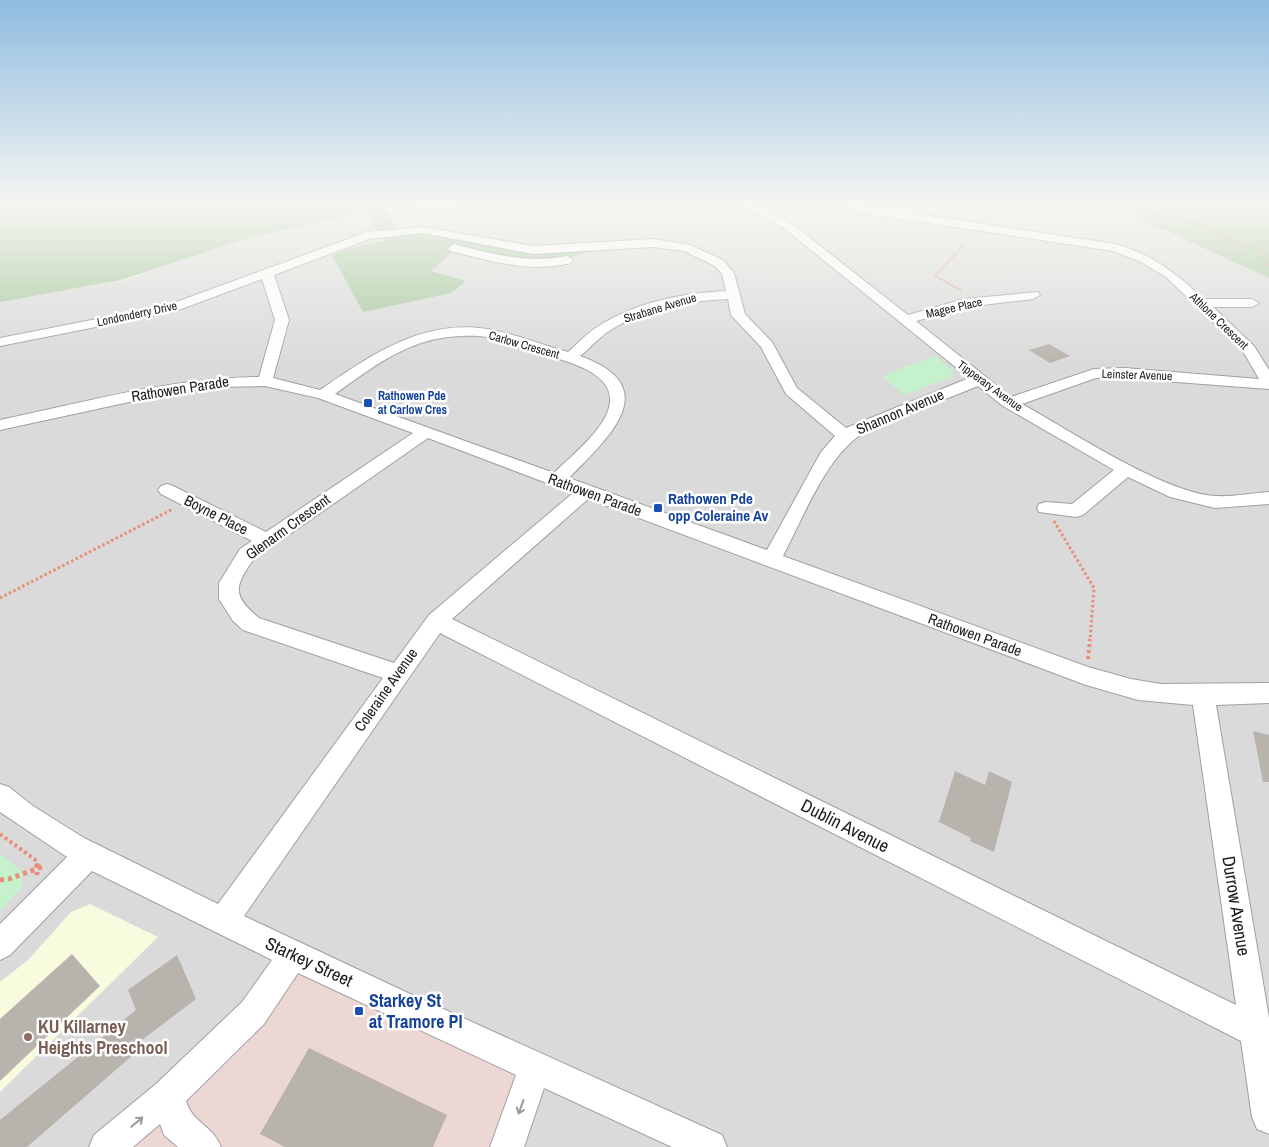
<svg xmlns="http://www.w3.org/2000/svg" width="1269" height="1147" font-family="'Archivo Narrow',sans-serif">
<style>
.residential{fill:#dadada}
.commercial{fill:#ecd7d4}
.education{fill:#f8fbde}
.forest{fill:#a6c79d}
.park{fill:#c5f2cd}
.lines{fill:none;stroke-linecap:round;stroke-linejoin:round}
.stream{stroke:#a9c7d5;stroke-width:3}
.building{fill:#b9b3ad}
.minor-casing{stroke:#a0a0a0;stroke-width:2}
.path-far3{stroke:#e88e79;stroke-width:2;stroke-dasharray:1 1;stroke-linecap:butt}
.path-far2{stroke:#e88e79;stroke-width:3;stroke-dasharray:2.5 2.5;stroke-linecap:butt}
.path-far1{stroke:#e88e79;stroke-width:4;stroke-dasharray:3 3;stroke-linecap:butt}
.path{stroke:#e88e79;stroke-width:5;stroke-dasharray:4 4;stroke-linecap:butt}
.minor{fill:#fff;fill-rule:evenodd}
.oneway{stroke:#999}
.transit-dot{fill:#1a4fb4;stroke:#fff;stroke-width:2}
.education-dot{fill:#8d6e63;stroke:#fff;stroke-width:2}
.labels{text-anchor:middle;stroke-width:5;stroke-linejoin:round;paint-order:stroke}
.far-street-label{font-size:12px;fill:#1c1c1c;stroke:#fff}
.far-transit-label{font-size:12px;font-weight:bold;fill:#164399;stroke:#fff;text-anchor:start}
.street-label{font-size:15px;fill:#1c1c1c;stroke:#fff}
.transit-label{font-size:15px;font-weight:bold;fill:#164399;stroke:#fff;text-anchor:start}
.near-street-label{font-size:18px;fill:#1c1c1c;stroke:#fff}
.near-transit-label{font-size:18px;font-weight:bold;fill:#164399;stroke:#fff;text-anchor:start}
.near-education-label{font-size:18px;font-weight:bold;fill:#785e54;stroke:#fff;text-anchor:start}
</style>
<rect width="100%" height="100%" fill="#eceae3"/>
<path class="residential" d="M656 204H982L1119 208 1269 276V1147H0V301L127 280 249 235 350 214 393 210 649 216Z"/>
<path class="commercial" d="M293 955 535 1067 507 1147H106Z"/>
<path class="education" d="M90 904 158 937 0 1092V982L29 959 71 912Z"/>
<g class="forest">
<path d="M0 204H413L386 208 396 233C443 231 487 248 533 253 557 255 580 250 603 248L556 261 537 264 458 247 431 271 466 281 451 293 363 312 332 255 362 245 384 241 365 212 251 237 121 280 0 302Z"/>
<path d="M456 204H658L653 212 480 214Z"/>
<path d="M973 204H1269V278L1114 207 1045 208Z"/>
</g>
<g class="park">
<path d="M935 356 953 371 952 377 904 395 882 376Z"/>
<path d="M0 854 23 872 21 888 0 911Z"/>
</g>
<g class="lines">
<path class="stream" d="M0 205 39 204"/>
</g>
<g class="building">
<path d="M1049 344 1070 356 1050 363 1029 350Z"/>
<path d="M1253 731 1269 735V782H1263Z"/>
<path d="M955 771 985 785 989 771 1012 782 994 852 970 841 971 838 939 822Z"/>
<path d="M72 954 100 986 0 1081V1019Z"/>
<path d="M177 955 196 999 138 1043 141 1048 27 1147H0V1120L136 1010 128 990Z"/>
<path d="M309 1048 447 1115 433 1147H285L260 1134Z"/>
</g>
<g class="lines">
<g class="minor-casing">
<g id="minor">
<path d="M737 204H751L792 224 908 315 964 299 1038 292 1040 295 1033 299 965 307 916 321 1011 397 1094 369 1124 368 1259 379 1243 351 1166 277 1141 262 1113 251 869 214 833 204H853L1115 244C1152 254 1177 274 1204 299H1252L1259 303 1252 307H1213L1254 346 1269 370V389L1124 378H1096L1022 404C1069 430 1164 493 1215 496 1233 497 1252 493 1269 492V504L1215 508 1170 497 1128 477 1083 515 1076 517 1039 512 1037 508 1039 504 1046 502 1072 504 1114 470 1003 406 978 386 866 431C827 454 804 516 783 556L1088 667 1131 679 1161 684 1269 683V703L1216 705 1269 1018V1134L1257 1129 1252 1117 1241 1041 440 633 244 916 408 993 722 1135 727 1147H672L544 1088 524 1147H490L516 1075 298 973 264 1024 186 1101C193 1124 212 1124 221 1147H178L164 1135 160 1124 133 1147H89L94 1135 156 1084 242 1002 272 960 92 871 10 955 0 960V924L67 857 0 812V784L9 787 33 806 84 838 218 904 383 678 243 630 233 621 219 599V583L240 549 252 541 161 494 158 490 161 486 167 484 173 486 266 532 413 433 318 398 265 386 214 387 180 391 0 430V420C86 402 170 378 259 377L275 320 262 279 176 311 0 346V338L168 305 367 232 423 227 533 246 654 239 690 245 723 260 734 273 745 314 772 342 797 388 846 428 969 378 784 228ZM423 233 533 254 654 247 684 251 715 266 722 274 726 291C682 293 634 303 597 327 586 334 577 344 568 352 541 345 514 333 487 329 422 319 371 355 320 390L273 378 289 320 274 275 369 239ZM728 299 731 315 761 347 786 394 835 436 821 452 767 550 569 478C607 439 667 387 580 356 589 349 597 340 606 333 641 309 687 301 728 299ZM448 337C461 336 474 335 486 337 500 339 513 346 526 350 550 357 614 368 610 402 608 427 571 456 554 473L335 394C370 369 404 342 448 337ZM428 438 573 493 429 615 394 663 259 618C232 596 234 586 254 559ZM588 499 1086 685 1138 700 1193 705 1236 1005 452 619Z"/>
<path d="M454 244C492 254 527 264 567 256L573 260 571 263C529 273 491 261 450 251L448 248Z"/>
</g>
</g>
<g class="path-far3">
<path d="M1143 204 1154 213 1170 219 1183 218 1207 228 1225 239 1262 250 1265 264 1269 265"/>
<path d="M962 243 961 248 935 276 962 291"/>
</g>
<g class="path-far2">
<path d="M1054 521 1094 588 1090 640"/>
<path d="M0 598 173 509"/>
</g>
<g class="path-far1">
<path d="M1088 659 1090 639"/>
<path d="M0 834 37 861V865"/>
</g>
<g class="path">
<path d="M37 864V875"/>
<path d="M0 880 9 879 44 866"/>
</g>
<use href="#minor" class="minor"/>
</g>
<defs><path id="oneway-shaft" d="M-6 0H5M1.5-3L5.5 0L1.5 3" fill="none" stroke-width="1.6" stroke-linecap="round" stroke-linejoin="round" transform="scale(1.25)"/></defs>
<g class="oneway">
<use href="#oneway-shaft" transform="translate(521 1107) rotate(110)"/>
<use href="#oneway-shaft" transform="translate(137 1122) rotate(-40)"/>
</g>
<linearGradient id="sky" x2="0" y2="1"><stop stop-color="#8fbce0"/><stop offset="0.56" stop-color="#f6f6f2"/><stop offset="1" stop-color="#f6f6f2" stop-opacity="0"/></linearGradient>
<rect width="1269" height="365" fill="url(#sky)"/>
<g class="transit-dot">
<rect x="363" y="398" width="10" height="10" rx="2.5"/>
<rect x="653" y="503" width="10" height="10" rx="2.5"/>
<rect x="354" y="1006" width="10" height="10" rx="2.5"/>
</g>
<circle class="education-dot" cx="28" cy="1037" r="5"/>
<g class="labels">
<g class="far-street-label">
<text transform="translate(660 308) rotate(-17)" y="4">Strabane Avenue</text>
<text transform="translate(954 308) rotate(-13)" y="4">Magee Place</text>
<text transform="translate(137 314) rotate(-12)" y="4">Londonderry Drive</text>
<text transform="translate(1219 321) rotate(44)" y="4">Athlone Crescent</text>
<text transform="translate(524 345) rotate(16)" y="4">Carlow Crescent</text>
<text transform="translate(1137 375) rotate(2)" y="4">Leinster Avenue</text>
<text transform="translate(990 386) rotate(36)" y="4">Tipperary Avenue</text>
</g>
<g class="far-transit-label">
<text x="378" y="400">Rathowen Pde<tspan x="378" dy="14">at Carlow Cres</tspan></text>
</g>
<g class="street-label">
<text transform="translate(180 389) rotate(-9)" y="5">Rathowen Parade</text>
<text transform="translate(900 412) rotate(-23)" y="5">Shannon Avenue</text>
<text transform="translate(595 495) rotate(20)" y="5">Rathowen Parade</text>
<text transform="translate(216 515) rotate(27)" y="5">Boyne Place</text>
<text transform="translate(288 527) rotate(-36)" y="5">Glenarm Crescent</text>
<text transform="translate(975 635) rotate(20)" y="5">Rathowen Parade</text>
<text transform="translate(386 690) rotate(-55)" y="5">Coleraine Avenue</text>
</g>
<g class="transit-label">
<text x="668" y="504">Rathowen Pde<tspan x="668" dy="17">opp Coleraine Av</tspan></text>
</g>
<g class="near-street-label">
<text transform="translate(845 826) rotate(27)" y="6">Dublin Avenue</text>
<text transform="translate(1236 906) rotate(81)" y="6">Durrow Avenue</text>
<text transform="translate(309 962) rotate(25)" y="6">Starkey Street</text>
</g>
<g class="near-transit-label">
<text x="369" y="1007">Starkey St<tspan x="369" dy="21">at Tramore Pl</tspan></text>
</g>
<g class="near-education-label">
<text x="38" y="1033">KU Killarney<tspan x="38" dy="21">Heights Preschool</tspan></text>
</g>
</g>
</svg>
